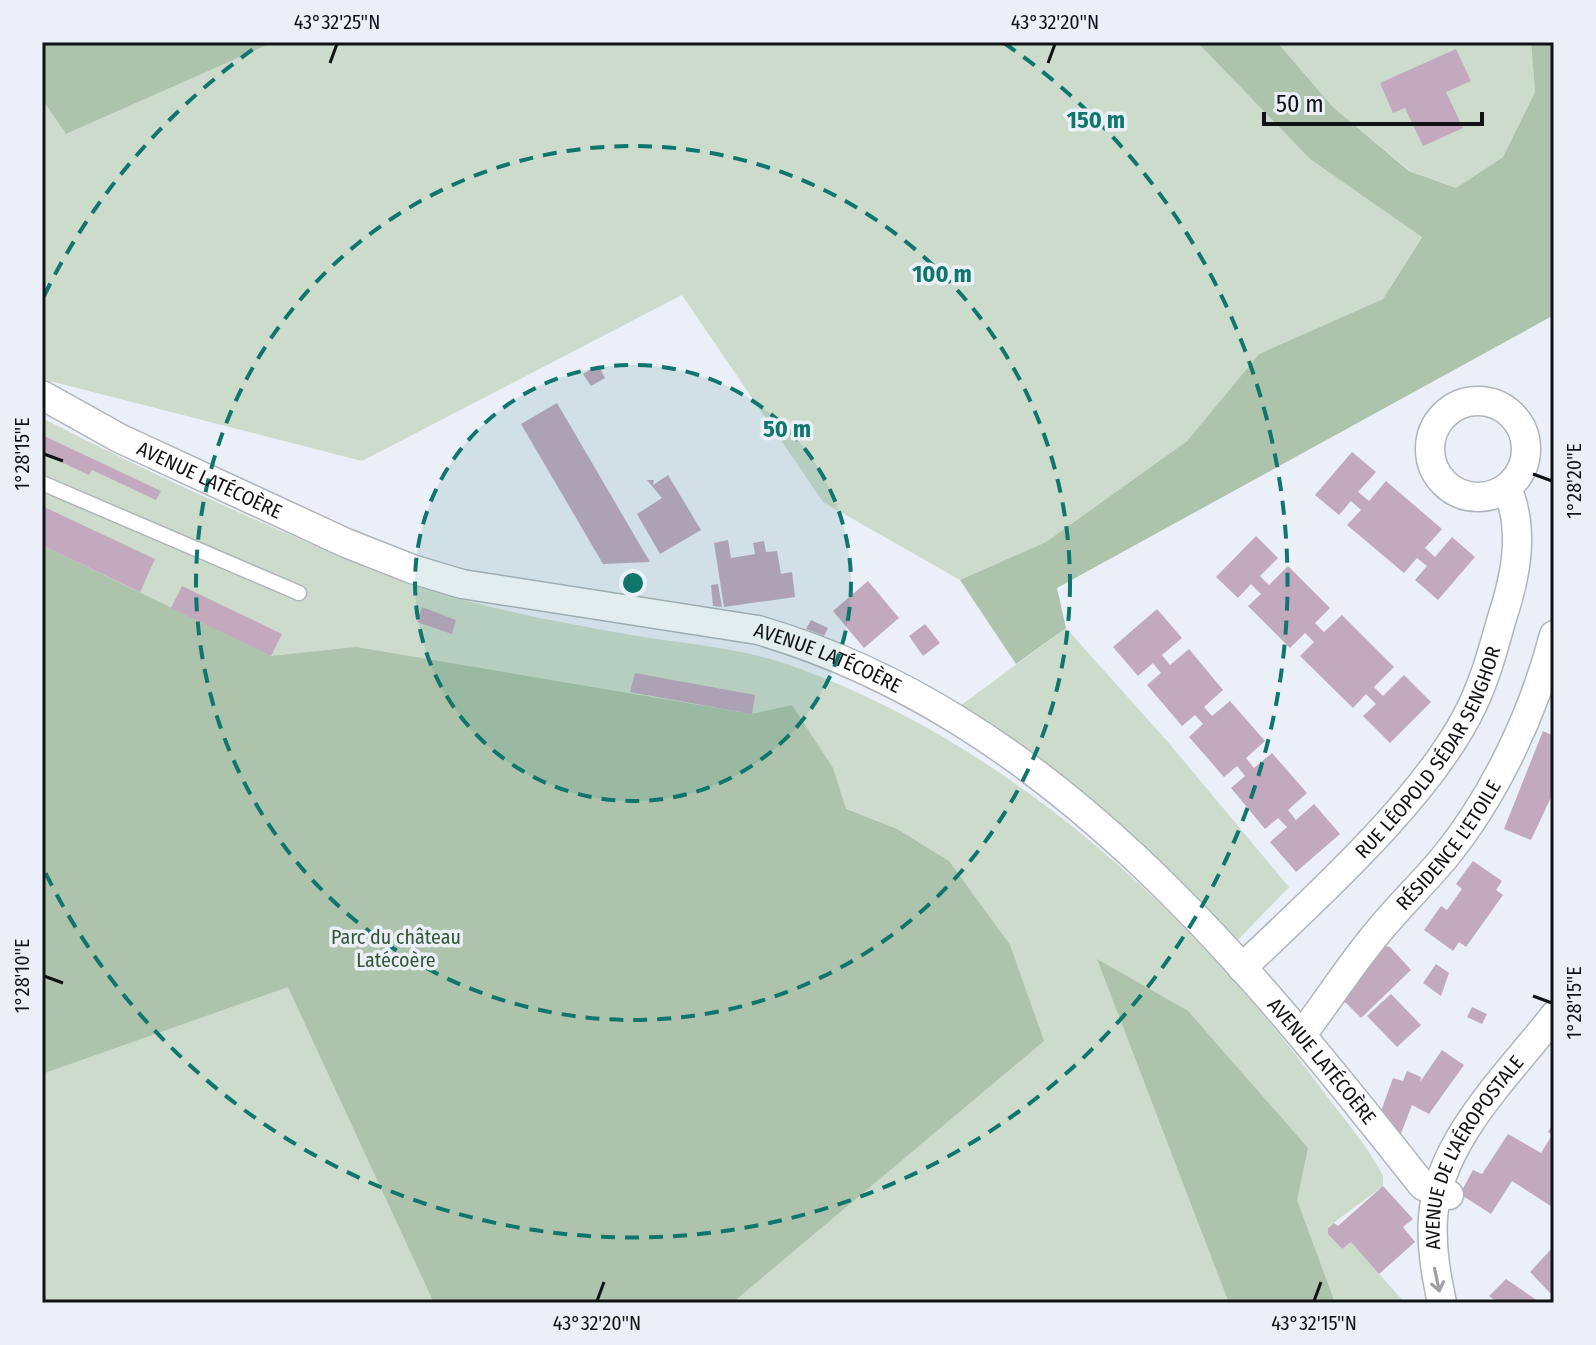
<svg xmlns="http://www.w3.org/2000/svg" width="1596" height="1345" font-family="'Fira Sans Condensed',sans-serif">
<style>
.green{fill:#cddbcc}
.forest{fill:#adc3ab}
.building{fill:#c3a9bd}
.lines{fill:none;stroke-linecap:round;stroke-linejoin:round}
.service-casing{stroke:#b0b5bc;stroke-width:17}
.minor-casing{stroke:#b0b5bc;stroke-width:31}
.service{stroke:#fff;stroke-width:14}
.minor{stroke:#fff;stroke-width:28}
.oneway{stroke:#a0a0a1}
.ticks{fill:none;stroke:#111215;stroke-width:3}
.ring{fill:none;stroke:#0f766e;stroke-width:4;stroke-dasharray:14 10}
.labels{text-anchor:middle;stroke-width:7;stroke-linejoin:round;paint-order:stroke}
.street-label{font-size:20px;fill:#111215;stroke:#ebf0f8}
.park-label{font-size:20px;fill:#345834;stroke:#ebf0f8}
.centre{fill:#0f766e;stroke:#ebf0f8;stroke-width:4}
.ring-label{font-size:24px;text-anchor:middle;font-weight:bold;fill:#0f766e;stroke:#ebf0f8;stroke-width:7;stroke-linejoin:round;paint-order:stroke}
.neatline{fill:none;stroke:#111215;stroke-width:3}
.ticks-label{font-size:20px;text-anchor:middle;fill:#111215}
</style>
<rect width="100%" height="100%" fill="#ebf0f8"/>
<g class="green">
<path d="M274 42H1197L1310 159 1422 236 1383 299 1259 354 1187 441 1046 542 960 580 823 502 682 295 362 461 42 379V99L66 134Z"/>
<path d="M1277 42H1531L1535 92 1503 157 1456 188 1410 171 1333 107Z"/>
<path d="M42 418C127 462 214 502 302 540 343 558 385 577 428 590 494 610 563 623 631 635 689 645 737 646 795 667 1008 744 1191 911 1323 1091 1343 1118 1368 1146 1383 1176V1186L1328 1227V1234L1342 1249 1351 1242 1405 1303H42Z"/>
<path d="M1066 628 1168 742 1289 887 1234 944 960 706Z"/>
</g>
<g class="forest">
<path d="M42 42H274L66 134 42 99Z"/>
<path d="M1197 42H1277L1333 107 1409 171 1456 188 1503 157 1535 92 1531 42H1554V315L1057 588 1066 628 1016 664 960 580 1046 542 1187 441 1259 354 1383 299 1422 237 1310 159Z"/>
<path d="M42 545 271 656 356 647 752 714 792 705 833 768 846 809 897 829 949 861 1010 945 1044 1041 732 1303H434L288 987 42 1074Z"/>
<path d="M1097 959 1188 1011 1308 1148 1297 1200 1335 1303H1229Z"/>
</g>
<g class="building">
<path d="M1456 49 1471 81 1446 92 1463 128 1423 146 1405 108 1393 113 1380 83Z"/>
<path d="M598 365 605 378 591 386 583 374Z"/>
<path d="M557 403 640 545 650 562 603 564 521 424Z"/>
<path d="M42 435 161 491 156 500 92 470 89 475 42 453Z"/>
<path d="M1352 452 1376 472 1358 492 1369 501 1386 481 1442 529 1425 548 1435 557 1452 537 1475 557 1438 600 1415 580 1427 566 1417 558 1404 573 1347 525 1361 510 1351 501 1339 515 1315 495Z"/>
<path d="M668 475 701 530 660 554 637 514 662 498 647 480H654L653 485Z"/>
<path d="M42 506 155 559 140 592 42 545Z"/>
<path d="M1256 536 1278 558 1260 576 1269 585 1288 566 1330 608 1315 623 1324 632 1342 615 1394 667 1374 687 1383 696 1404 675 1431 702 1390 743 1363 716 1376 704 1366 694 1353 708 1300 656 1314 642 1305 633 1290 648 1248 606 1261 594 1251 584 1238 598 1216 577Z"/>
<path d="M728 540 731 558 755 554 753 543 764 541 766 552 777 551 781 574 792 572 795 597 724 607 714 543Z"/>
<path d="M868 581 899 618 864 648 833 611Z"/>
<path d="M718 584 722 607 713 606 711 585Z"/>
<path d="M182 586 282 634 271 656 171 608Z"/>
<path d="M422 607 456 620 452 634 417 622Z"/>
<path d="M1157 609 1182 638 1162 655 1170 665 1189 649 1223 690 1204 707 1212 716 1230 701 1265 741 1246 758 1254 768 1272 753 1307 793 1288 810 1296 820 1314 804 1340 834 1296 872 1270 842 1287 827 1278 818 1265 829 1231 788 1245 776 1237 766 1224 777 1189 737 1203 724 1195 715 1182 726 1147 685 1161 673 1153 663 1138 676 1113 647Z"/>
<path d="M811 620 828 628 824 636 806 629Z"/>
<path d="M925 624 940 643 923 656 909 636Z"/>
<path d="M635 673 755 695 752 714 630 692Z"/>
<path d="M1543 731 1554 736V791L1531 840 1504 829Z"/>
<path d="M1473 861 1502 881 1496 890 1503 895 1466 947 1459 942 1453 951 1424 930 1441 906 1447 910 1462 889 1456 884Z"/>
<path d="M1380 945 1390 947 1411 970 1361 1018 1342 999 1358 984 1355 980Z"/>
<path d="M1436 964 1449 973 1441 996 1423 983Z"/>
<path d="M1391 994 1421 1025 1397 1047 1367 1016Z"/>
<path d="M1472 1007 1487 1014 1482 1024 1467 1017Z"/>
<path d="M1442 1050 1464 1065 1429 1114 1412 1105 1400 1136 1381 1111 1393 1078 1403 1081 1407 1071 1421 1077 1420 1082Z"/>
<path d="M1551 1127 1554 1129 1552 1207 1512 1181 1491 1214 1460 1194 1473 1170 1482 1174 1508 1134 1541 1153 1552 1135 1548 1132Z"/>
<path d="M1383 1186 1413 1219 1403 1227 1415 1242 1379 1274 1351 1242 1342 1249 1328 1234V1228L1334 1223 1338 1226Z"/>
<path d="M1554 1246V1289L1550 1293 1530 1272Z"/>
<path d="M1506 1279 1519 1288 1541 1303H1499L1489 1296Z"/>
</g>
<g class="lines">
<g class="service-casing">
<path id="service" d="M42 483 299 593"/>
</g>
<g class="minor-casing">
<g id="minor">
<path id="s1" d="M42 395 119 438 346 543 412 569 462 584 758 630C1048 715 1244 959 1423 1186L1449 1195"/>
<circle cx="1478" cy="449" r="48"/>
<path id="s2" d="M1242 968C1315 898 1431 795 1473 704 1486 677 1494 646 1502 618 1516 576 1525 530 1507 488"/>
<path id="s3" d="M1303 1033C1330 998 1354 959 1383 926 1403 902 1425 881 1444 858 1495 796 1534 712 1554 635"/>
<path id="s4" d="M1442 1303C1436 1274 1431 1247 1433 1218 1438 1141 1509 1074 1554 1016"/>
</g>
</g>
<use href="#service" class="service"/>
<use href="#minor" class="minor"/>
</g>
<defs><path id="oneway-shaft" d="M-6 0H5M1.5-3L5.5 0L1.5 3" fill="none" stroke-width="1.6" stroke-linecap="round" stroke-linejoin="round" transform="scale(2)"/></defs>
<use class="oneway" href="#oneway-shaft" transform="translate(1437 1280) rotate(78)"/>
<path class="ticks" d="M330 63 337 44M1048 63 1055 44M44 454 63 461M1533 474 1552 481M44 976 63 983M1533 996 1552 1003M597 1301 604 1282M1314 1301 1321 1282"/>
<circle cx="633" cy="583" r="218" fill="#0f766e" fill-opacity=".12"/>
<g class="ring">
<circle cx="633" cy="583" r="218"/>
<circle cx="633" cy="583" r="437"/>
<path d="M44 296A655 655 0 0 1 262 43M1004 43A655 655 0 1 1 44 870"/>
</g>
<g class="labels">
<g class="street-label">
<text dy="7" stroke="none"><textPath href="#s1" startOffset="188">AVENUE LATÉCOÈRE</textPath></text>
<text dy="7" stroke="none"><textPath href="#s1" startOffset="836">AVENUE LATÉCOÈRE</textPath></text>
<text dy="7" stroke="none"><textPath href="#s2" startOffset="288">RUE LÉOPOLD SÉDAR SENGHOR</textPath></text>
<text dy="7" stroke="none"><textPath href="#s3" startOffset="238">RÉSIDENCE L'ETOILE</textPath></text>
<text dy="7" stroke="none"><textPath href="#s1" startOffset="1482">AVENUE LATÉCOÈRE</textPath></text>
<text dy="7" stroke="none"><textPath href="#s4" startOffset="162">AVENUE DE L'AÉROPOSTALE</textPath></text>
</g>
<g class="park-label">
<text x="396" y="944">Parc du château<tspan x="396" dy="23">Latécoère</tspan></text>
</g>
</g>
<circle cx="633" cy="583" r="12" class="centre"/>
<g class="ring-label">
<text x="1096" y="128">150 m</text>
<text x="942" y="282">100 m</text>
<text x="787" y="437">50 m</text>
</g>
<rect width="1596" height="1345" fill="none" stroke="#ebf0f8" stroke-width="88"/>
<path d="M1264 112v12h218v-12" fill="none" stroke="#111215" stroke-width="4"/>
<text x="1276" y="112" font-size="24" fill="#111215" stroke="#ebf0f8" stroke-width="6" paint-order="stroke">50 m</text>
<rect x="44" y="44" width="1508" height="1257" class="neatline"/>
<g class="ticks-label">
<text x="337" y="29">43°32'25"N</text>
<text x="1055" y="29">43°32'20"N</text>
<text transform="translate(22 454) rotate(-90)" y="7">1°28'15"E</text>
<text transform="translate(1574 481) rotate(-90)" y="7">1°28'20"E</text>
<text transform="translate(22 976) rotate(-90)" y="7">1°28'10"E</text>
<text transform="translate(1574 1003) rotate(-90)" y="7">1°28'15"E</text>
<text x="597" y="1330">43°32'20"N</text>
<text x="1314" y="1330">43°32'15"N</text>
</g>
</svg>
